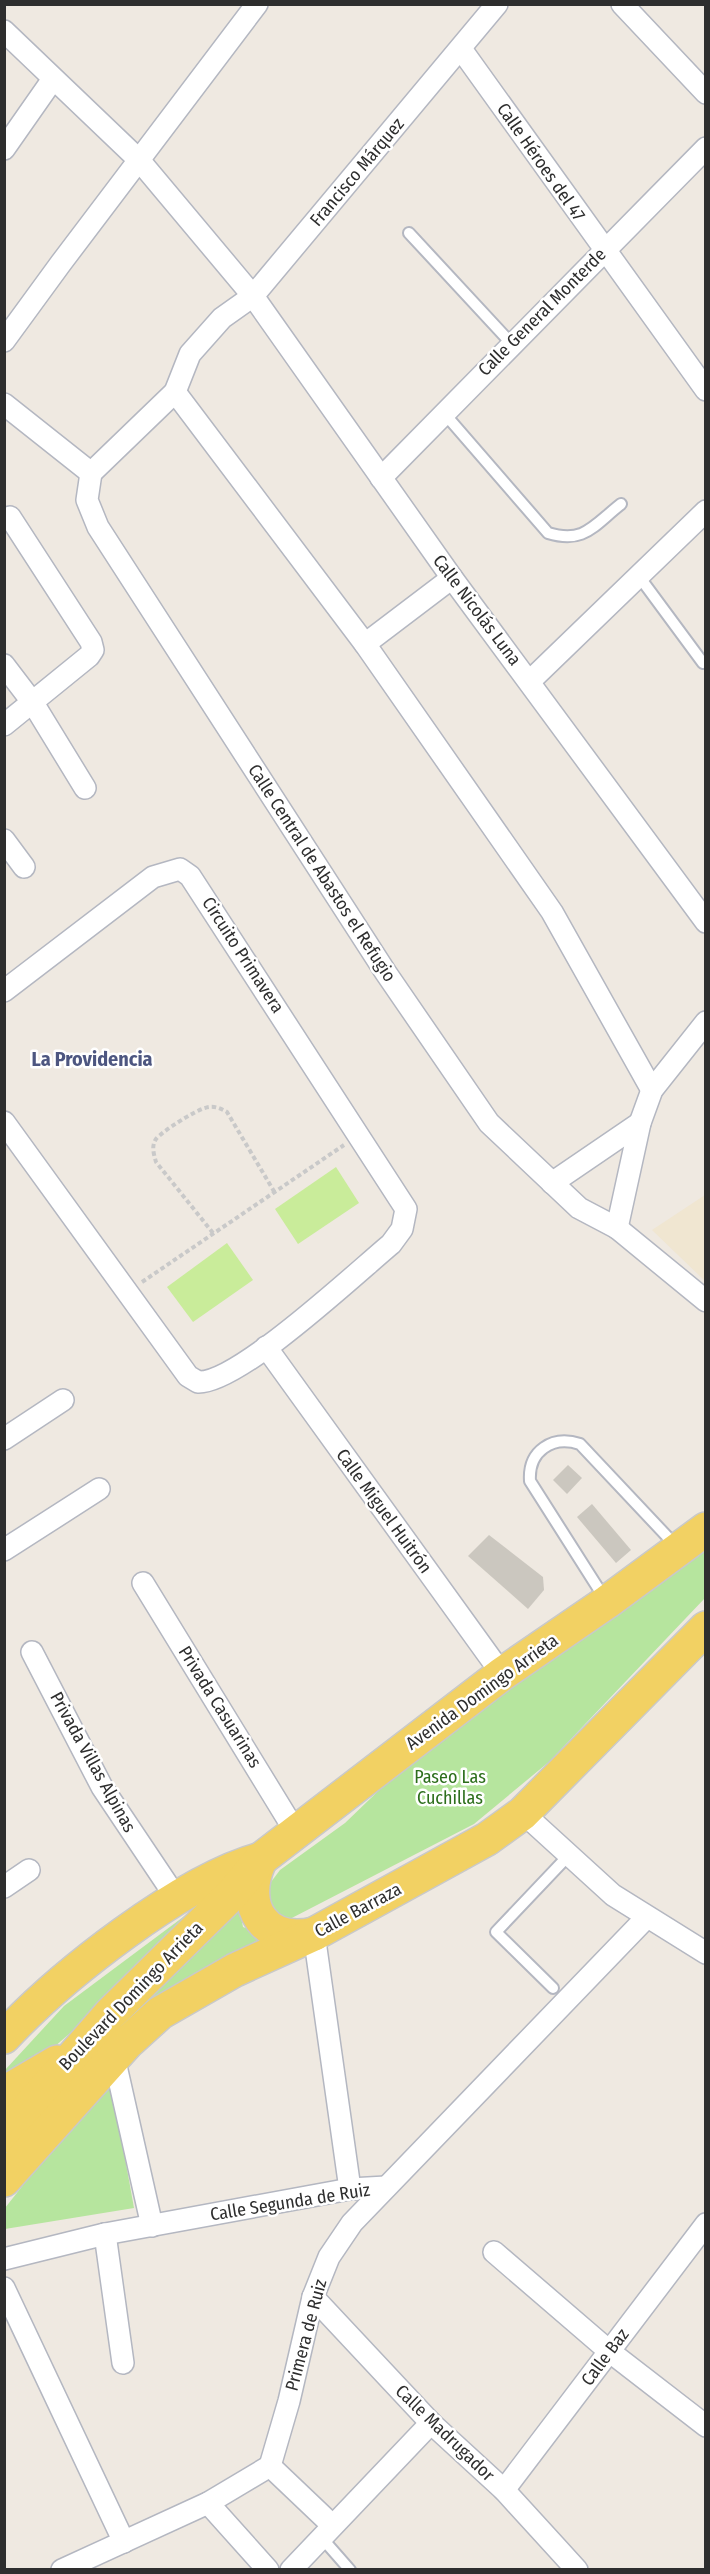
<svg xmlns="http://www.w3.org/2000/svg" width="710" height="2574" font-family="'Fira Sans Condensed',sans-serif">
<style>
.education{fill:#f0e6d1}
.green{fill:#b6e59e}
.pitch{fill:#c9ec9a}
.building{fill:#cbc7bf}
.lines{fill:none;stroke-linecap:round;stroke-linejoin:round}
.lane-casing{stroke:#b4b7c1;stroke-width:14}
.street-casing{stroke:#b4b7c1;stroke-width:24}
.primary-casing{stroke:#c9c9c9;stroke-width:36}
.path{stroke:#c9c9c9;stroke-width:4;stroke-dasharray:4.5 3;stroke-linecap:butt}
.lane{stroke:#fff;stroke-width:10}
.street{stroke:#fff;stroke-width:21}
.primary{stroke:#f2d163;stroke-width:33}
.labels{text-anchor:middle;stroke-width:5;stroke-linejoin:round;paint-order:stroke}
.street-label{font-size:18px;fill:#2e2e2e;stroke:#fff}
.park-label{font-size:18px;fill:#2c6e1b;stroke:#fff}
.neighbourhood-label{font-size:20px;font-weight:bold;fill:#4d5680;stroke:#fff}
</style>
<rect width="100%" height="100%" fill="#efe9e1"/>
<path class="education" d="M705 1195V1281L652 1230Z"/>
<g class="green">
<path d="M705 1542V1598L550 1761 474 1824 286 1921 269 1912 265 1890 280 1870 345 1823 397 1773 444 1736Z"/>
<path d="M214 1894 85 2020 5 2090V2070L64 2006Z"/>
<path d="M238 1902 243 1927 265 1936 152 1999 170 1970Z"/>
<path d="M110 2075 134 2208 5 2229V2208Z"/>
</g>
<g class="pitch">
<path d="M336 1167 359 1203 298 1244 275 1209Z"/>
<path d="M227 1243 253 1280 193 1322 167 1287Z"/>
</g>
<g class="building">
<path d="M568 1465 582 1478 567 1494 553 1480Z"/>
<path d="M592 1504 631 1550 616 1563 577 1517Z"/>
<path d="M489 1535 543 1577 544 1590 528 1609 468 1556Z"/>
</g>
<g class="lines">
<g class="lane-casing">
<g id="lane">
<path d="M409 233 511 343"/>
<path d="M444 413 548 533C584 544 593 526 621 504"/>
<path d="M638 575 703 663"/>
<path d="M605 1599 530 1481C528 1451 552 1435 580 1444L677 1547"/>
<path d="M553 1988 496 1932 569 1855"/>
<path d="M321 2537 350 2570"/>
</g>
</g>
<g class="street-casing">
<g id="street">
<path d="M622 4 706 93"/>
<path d="M4 31 139 160 253 296 452 578 706 922"/>
<path d="M461 49 706 390"/>
<path d="M4 149 53 79"/>
<path d="M4 341 61 263 257 4"/>
<path d="M175 392 365 644 552 912 652 1090"/>
<path d="M4 404 91 473"/>
<path d="M91 473 87 500 98 527 386 973 489 1123 579 1208 617 1228 706 1301"/>
<path d="M91 473 175 392 190 354 222 318 253 296 497 4"/>
<path d="M381 478 706 148"/>
<path d="M365 644 452 578"/>
<path d="M4 665 33 703 85 788"/>
<path d="M530 681 706 511"/>
<path d="M4 725 89 656 93 650 91 642 10 517"/>
<path d="M4 840 24 867"/>
<path d="M4 991 153 877 180 869 190 876 406 1209 402 1229 391 1244C356 1273 238 1384 198 1382L188 1376 4 1122"/>
<path d="M552 1183 640 1123"/>
<path d="M617 1228 640 1123 652 1090 706 1022"/>
<path d="M266 1347 502 1674"/>
<path d="M4 1439 63 1400"/>
<path d="M4 1550 99 1489"/>
<path d="M143 1583 295 1831"/>
<path d="M32 1652 102 1787 177 1899"/>
<path d="M523 1813 613 1895 706 1953"/>
<path d="M4 1887 29 1870"/>
<path d="M314 1934 350 2189"/>
<path d="M114 2057 152 2226"/>
<path d="M105 2234 123 2363"/>
<path d="M494 2252 609 2351 706 2426"/>
<path d="M4 2259 105 2234 350 2189 386 2187"/>
<path d="M4 2288 124 2542"/>
<path d="M313 2297 431 2423 504 2490 577 2570"/>
<path d="M270 2466 289 2401 313 2297 329 2257 352 2223 646 1918"/>
<path d="M270 2466 332 2525"/>
<path d="M504 2490 706 2224"/>
<path d="M208 2503 268 2570"/>
<path d="M62 2570 208 2503 270 2466"/>
<path d="M291 2570 431 2423"/>
</g>
</g>
<g class="primary-casing">
<g id="primary">
<path d="M259 1863C240 1907 265 1945 314 1934"/>
<path d="M4 2037C61 1976 181 1881 261 1859"/>
<path d="M4 2093 57 2062"/>
<path d="M4 2136 110 2014 233 1893 261 1859 502 1674 607 1602 706 1529"/>
<path d="M4 2180 127 2043 160 2013 235 1970 314 1934 487 1839 523 1813 706 1628"/>
</g>
</g>
<g class="path">
<path d="M213 1233 156 1162C154 1155 151 1146 156 1139 161 1132 196 1110 205 1108 213 1105 220 1108 227 1112L275 1193"/>
<path d="M142 1282 344 1145"/>
</g>
<use href="#lane" class="lane"/>
<use href="#street" class="street"/>
<use href="#primary" class="primary"/>
</g>
<g class="labels">
<g class="street-label">
<text transform="translate(541 162) rotate(55)" y="6">Calle Héroes del 47</text>
<text transform="translate(357 172) rotate(-50)" y="6">Francisco Márquez</text>
<text transform="translate(542 312) rotate(-45)" y="6">Calle General Monterde</text>
<text transform="translate(477 610) rotate(53)" y="6">Calle Nicolás Luna</text>
<text transform="translate(322 873) rotate(57)" y="6">Calle Central de Abastos el Refugio</text>
<text transform="translate(243 955) rotate(57)" y="6">Circuito Primavera</text>
<text transform="translate(384 1511) rotate(54)" y="6">Calle Miguel Huitrón</text>
<text transform="translate(482 1692) rotate(-36)" y="6">Avenida Domingo Arrieta</text>
<text transform="translate(220 1707) rotate(58)" y="6">Privada Casuarinas</text>
<text transform="translate(93 1762) rotate(61)" y="6">Privada Villas Alpinas</text>
<text transform="translate(358 1910) rotate(-28)" y="6">Calle Barraza</text>
<text transform="translate(131 1996) rotate(-46)" y="6">Boulevard Domingo Arrieta</text>
<text transform="translate(290 2202) rotate(-9)" y="6">Calle Segunda de Ruiz</text>
<text transform="translate(306 2335) rotate(-75)" y="6">Primera de Ruiz</text>
<text transform="translate(605 2357) rotate(-53)" y="6">Calle Baz</text>
<text transform="translate(445 2433) rotate(44)" y="6">Calle Madrugador</text>
</g>
<g class="park-label">
<text x="450" y="1783">Paseo Las<tspan x="450" dy="21">Cuchillas</tspan></text>
</g>
<g class="neighbourhood-label">
<text x="92" y="1066">La Providencia</text>
</g>
</g>
<rect width="710" height="2574" fill="none" stroke="#2e2e2e" stroke-width="12"/>
</svg>
